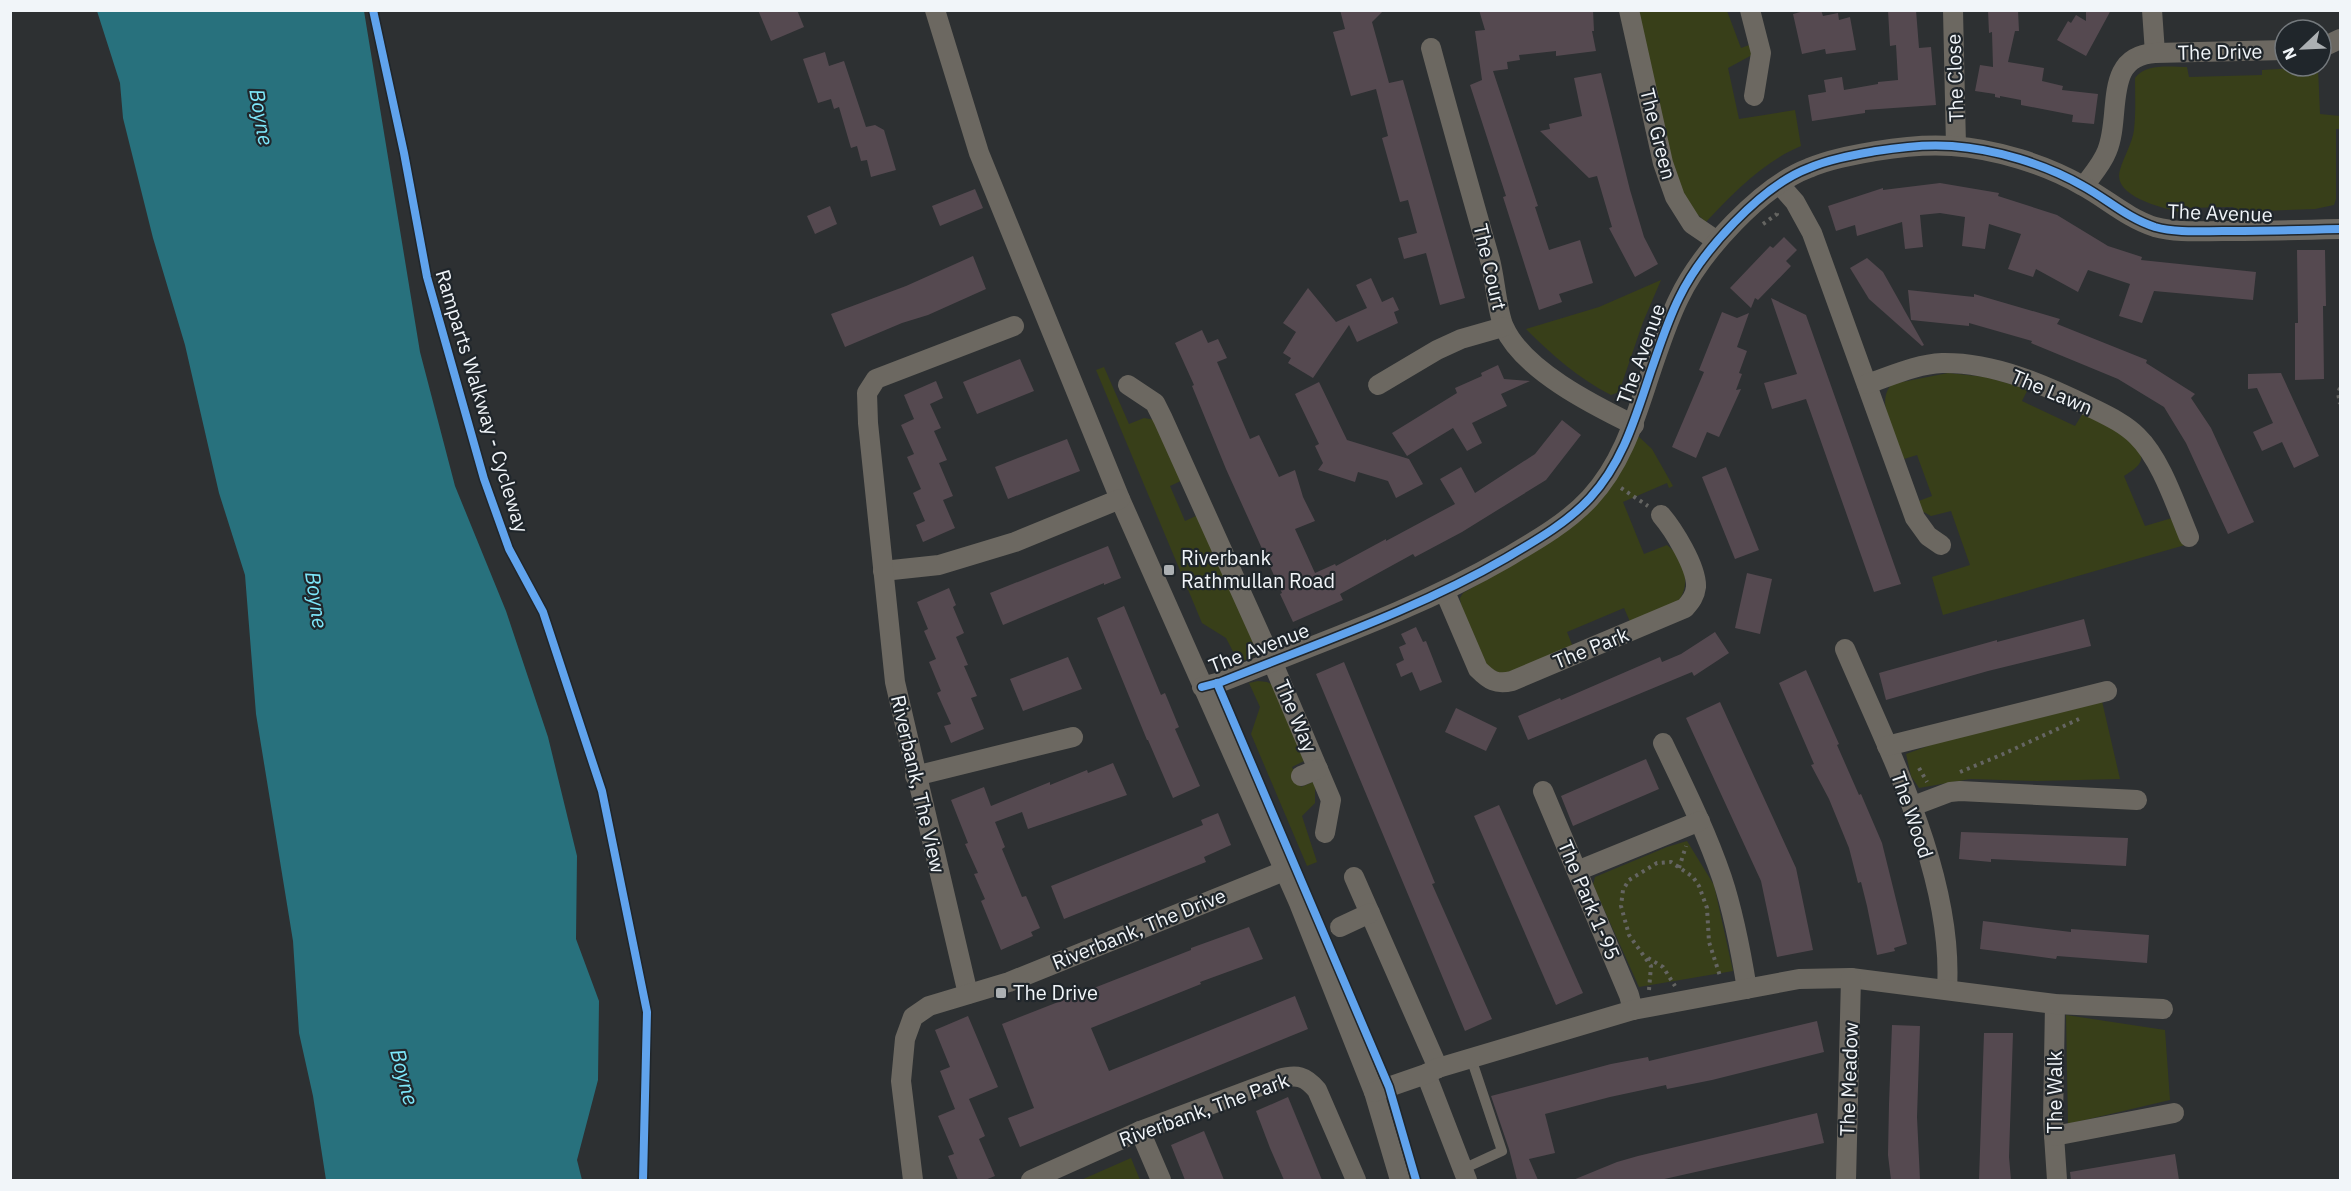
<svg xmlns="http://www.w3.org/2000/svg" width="2351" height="1191" font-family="'IBM Plex Sans',sans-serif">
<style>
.green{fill:#383f19}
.water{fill:#28717d}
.building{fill:#554950}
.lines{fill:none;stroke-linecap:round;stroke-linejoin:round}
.path{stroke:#656562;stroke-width:4;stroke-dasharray:3 4.5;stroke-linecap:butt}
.service{stroke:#6c6861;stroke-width:10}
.minor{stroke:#6c6861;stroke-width:20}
.cycleway-casing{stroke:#20262b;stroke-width:11}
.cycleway{stroke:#60a3ed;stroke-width:8}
.poi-dot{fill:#acb0b3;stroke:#20262b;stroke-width:2}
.labels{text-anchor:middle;stroke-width:4.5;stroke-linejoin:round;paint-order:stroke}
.street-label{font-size:20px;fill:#f1f5f9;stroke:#20262b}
.poi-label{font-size:20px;fill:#f1f5f9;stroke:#20262b;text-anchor:start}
.water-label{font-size:21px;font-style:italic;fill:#7ee8fb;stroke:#20262b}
</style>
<rect width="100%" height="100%" fill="#2d3032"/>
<g class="green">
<path d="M1636 11H1727L1741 48 1752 44V55L1728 68 1739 119 1795 110 1801 146C1763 162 1734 192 1706 222L1690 208 1672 171Z"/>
<path d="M2187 67 2189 77 2262 75V70L2318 67 2320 114 2340 116V129H2336V199L2334 205 2315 209 2234 212 2233 207 2184 208V213C2166 209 2111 197 2120 170 2124 156 2132 144 2134 130 2136 113 2135 95 2135 78 2146 63 2171 67 2187 67Z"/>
<path d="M1661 280 1643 322 1619 392 1611 395C1578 378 1553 356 1526 329L1599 307Z"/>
<path d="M1104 367 1129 424 1144 418 1155 420 1183 480 1170 486 1185 521 1198 515 1255 643 1256 651 1254 656 1239 663 1226 638 1202 623 1096 370Z"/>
<path d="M1948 373 1986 377 2028 389 2022 401 2075 426 2083 413C2097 420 2145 442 2141 460 2139 467 2130 472 2124 476L2145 526 2172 518 2185 545 1943 615 1932 577 1970 565 1951 511 1931 516 1920 510 1916 502 1932 496 1917 455 1904 459C1896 439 1874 402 1892 384Z"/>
<path d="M1638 436 1652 449 1673 486 1669 488 1667 483 1623 502 1644 554 1667 545C1683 557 1692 583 1679 600L1631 624 1624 608 1567 632 1573 647 1503 675 1484 665 1461 606 1460 598 1463 593 1535 552Z"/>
<path d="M1258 681 1267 682 1275 686 1306 760 1292 767 1301 787 1315 781V803L1302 816 1317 862 1307 866 1251 734 1260 707 1249 683Z"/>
<path d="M2101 697 2120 779 2037 781 1970 779 1919 788 1911 776 1906 754 1972 730Z"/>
<path d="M1687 841 1714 885 1733 971 1639 987 1593 885 1595 877 1667 847Z"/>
<path d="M2066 1015 2165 1030 2170 1100 2068 1124Z"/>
<path d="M1131 1158 1140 1180H1081Z"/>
</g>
<path class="water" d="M97 11H364L420 352 455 486 506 611 548 737 577 856 576 939 599 1001 598 1080 577 1160 582 1180H326L313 1096 299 1033 293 941 256 714 245 575 219 493 185 345 153 238 123 118 120 83Z"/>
<g class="building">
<path d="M758 10H797L804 27 771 41Z"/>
<path d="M1340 10H1384L1372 22 1389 83 1403 80 1465 298 1440 305 1426 253 1404 259 1398 238 1417 233 1408 200 1400 202 1382 138 1388 136 1376 89 1351 96 1333 32 1345 29Z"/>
<path d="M1479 10H1593L1594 31H1592L1596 51 1556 56V51L1519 55 1520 60 1507 62 1508 69 1493 71 1538 206 1535 207 1549 250 1580 240 1593 283 1559 294 1562 302 1539 310 1503 197 1506 196 1470 85 1482 80 1475 31 1485 30Z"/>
<path d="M1808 10H1821L1823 16 1838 13 1839 20 1850 17 1856 50 1826 54 1825 49 1802 54 1793 14Z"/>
<path d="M1888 10H1916L1919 48 1931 47 1936 105 1865 110V113L1812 121 1808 95 1826 92 1824 80 1842 77 1844 90 1878 84V82L1898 80 1896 45 1890 46Z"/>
<path d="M1988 10H2018L2019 31H2015L2008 62 2044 68 2042 81 2063 86 2062 90 2098 94 2094 124 2072 122 2073 115 2021 105V100L2000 96V98L1995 97V94L1975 91 1980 65 1993 67 1992 32 1989 33Z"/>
<path d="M2086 10H2111L2086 56 2057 40 2068 21 2071 23 2076 15 2086 21Z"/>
<path d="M825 52 829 66 844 61 866 127 875 125 884 130 896 170 871 177 867 160 861 161 857 146 851 148 839 107 834 109 831 99 818 103 803 59Z"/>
<path d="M1601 73 1630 190 1644 237 1658 264 1635 277 1609 228 1612 227 1597 176 1589 178 1540 131 1550 129 1549 124 1582 116 1574 78Z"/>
<path d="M1940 183 1999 193 1998 196 2057 215 2108 246 2142 257 2141 260 2256 272 2253 300 2154 291 2142 323 2119 316 2130 284 2088 270 2078 292 2036 269 2033 277 2008 269 2021 234 1989 224 1985 249 1962 246 1965 217 1940 213 1920 215 1923 247 1905 249 1902 222 1857 236 1855 225 1836 231 1828 206 1883 188V190Z"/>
<path d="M975 189 983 208 940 226 932 206Z"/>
<path d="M830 206 837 224 815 234 807 216Z"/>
<path d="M1784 237 1797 250 1786 261 1791 266 1758 300 1755 298 1751 308 1730 288 1770 246 1773 248Z"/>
<path d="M2297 250H2325L2326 306H2323L2324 379 2295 380V323H2298Z"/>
<path d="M973 256 986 289 928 315 902 323 845 347 831 314 906 286Z"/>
<path d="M1867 258 1883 272 1924 345 1922 346 1869 299 1850 268Z"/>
<path d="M1371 278 1382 302 1393 297 1399 310 1394 312 1398 323 1357 342 1349 325 1313 378 1288 363 1291 358 1283 353 1296 332 1283 323 1308 288 1336 322 1367 308 1356 285Z"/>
<path d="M1908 290 1974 297V294L2060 319 2057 324 2147 360 2146 363 2195 394 2191 398 2211 428 2254 522 2228 534 2186 443 2164 407 2118 379 2031 343 2032 341 1969 323V326L1911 320Z"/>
<path d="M1771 298 1806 315 1901 584 1874 592 1806 399 1772 409 1764 383 1797 374Z"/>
<path d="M1722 312 1737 318 1749 313 1737 347 1747 351 1739 373 1742 374 1736 390 1741 389 1719 437 1707 432 1696 458 1672 447 1704 372 1699 370Z"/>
<path d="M1202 330 1208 343 1218 339 1227 358 1217 362 1250 439 1259 435 1279 477 1295 470 1303 497 1315 521 1295 529 1315 573 1335 564 1336 566 1386 539V541L1455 504 1440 479 1461 467 1475 493 1535 454 1562 420 1581 435 1546 480 1462 532 1415 557 1413 554 1340 594 1343 600 1293 622 1280 594 1282 593 1226 469 1192 386 1194 385 1175 343Z"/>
<path d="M1020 359 1034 391 977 414 963 382Z"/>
<path d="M1498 365 1504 379 1530 381 1501 394 1507 406 1472 423 1482 443 1467 451 1453 428 1407 456 1392 433 1457 393 1455 388 1482 376 1481 373Z"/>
<path d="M2281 373 2319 456 2294 468 2282 442 2262 451 2253 432 2273 423 2257 388 2248 389V374Z"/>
<path d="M936 381 943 398 930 404 941 428 934 431 947 460 939 463 953 496 943 500 955 528 923 542 916 525 925 521 913 493 921 489 907 457 914 454 901 425 914 419 904 395Z"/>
<path d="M1319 382 1347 440 1409 459 1423 484 1396 498 1388 481 1358 472 1355 482 1318 470 1323 463 1315 446 1319 444 1295 394Z"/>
<path d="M1067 439 1080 471 1008 499 995 467Z"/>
<path d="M1726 467 1759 550 1735 559 1702 477Z"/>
<path d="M1108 546 1121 578 1104 585V583L1003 625 990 593Z"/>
<path d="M1747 573 1772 579 1760 634 1735 628Z"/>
<path d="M949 588 956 605 953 607 964 633 956 637 968 665 964 666 977 696 971 698 984 729 951 743 944 726 951 724 937 693 941 691 929 662 936 659 924 631 928 629 917 602Z"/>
<path d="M1124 606 1161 695 1165 693 1179 727 1175 729 1200 786 1173 798 1148 740H1147L1097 618Z"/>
<path d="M2084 619 2091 646 1988 671 1886 700 1879 673 1997 640V642Z"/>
<path d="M1416 627 1423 642 1426 641 1442 682 1420 691 1412 672 1401 677 1396 664 1404 660 1399 647 1406 644 1401 634Z"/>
<path d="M1715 632 1729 653 1694 676 1692 672 1528 740 1518 716 1560 698 1561 700 1660 657 1662 662 1681 654Z"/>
<path d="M1068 657 1082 689 1023 711 1010 679Z"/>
<path d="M1344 662 1435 883 1432 884 1492 1019 1465 1031 1316 674Z"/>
<path d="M1806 670 1839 744 1837 745 1859 795 1861 794 1882 843 1907 944 1894 948 1895 951 1877 955 1867 906 1861 882 1858 883 1849 848 1829 799 1811 765 1814 764 1779 683Z"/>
<path d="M1720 702 1796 868 1813 950 1777 957 1761 881 1686 718Z"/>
<path d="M1456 708 1497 728 1486 751 1445 732Z"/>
<path d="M1646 759 1659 789 1573 826 1561 796Z"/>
<path d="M1113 763 1127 795 1028 829 1022 812 995 822 1005 847 1002 849 1022 897 1026 896 1040 928 1031 932 1033 936 1001 950 981 901 985 899 974 874 978 873 965 844 968 843 951 800 984 787 991 806 1050 782V785L1087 770 1088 773Z"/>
<path d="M1499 805 1583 993 1556 1005 1474 816Z"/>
<path d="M1218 813 1231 845 1204 857 1206 862 1064 919 1051 886 1203 825 1201 820Z"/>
<path d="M1961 832 2128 838 2126 866 1991 859V862L1959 859Z"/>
<path d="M1983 921 2071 932V929L2149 935 2147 963 2057 956 2056 959 1980 949Z"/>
<path d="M1249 927 1263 959 1200 982 1201 984 1091 1028 1109 1071 1295 996 1308 1029 1020 1147 1008 1118 1034 1108 1002 1024 1191 950V948Z"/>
<path d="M968 1016 998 1087 969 1099 985 1136 979 1139 995 1176 985 1180H958L948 1156 954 1154 938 1116 955 1109 940 1071 950 1067 935 1030Z"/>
<path d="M1817 1021 1824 1052 1712 1080 1667 1089 1666 1085 1610 1097 1545 1114 1555 1153 1529 1159 1538 1180H1517L1509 1149 1491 1096 1611 1064 1648 1057 1649 1061Z"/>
<path d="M1892 1025 1920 1026 1917 1117 1920 1180H1891L1888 1155 1889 1104Z"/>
<path d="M1984 1033H2013L2009 1157 2011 1180H1979Z"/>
<path d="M1288 1097 1302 1131 1322 1180H1284L1270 1148 1256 1111Z"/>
<path d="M1817 1113 1824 1143 1660 1180H1573L1617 1162 1638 1156Z"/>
<path d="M1204 1131 1218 1165 1224 1180H1185L1171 1145Z"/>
<path d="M2175 1154 2179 1180H2071L2070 1172Z"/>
</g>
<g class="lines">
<g class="path">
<path d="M1763 224 1777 214V210"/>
<path d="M2340 388 2338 393 2340 404"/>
<path d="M1621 488 1648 506"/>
<path d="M1919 768 1927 782"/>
<path d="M1960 772 2001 755 2079 719"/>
<path d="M1679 868 1686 846"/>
<path d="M1648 958 1663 967 1675 986"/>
<path d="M1649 990 1651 966 1629 935 1621 906 1623 890 1629 880 1657 863 1671 862 1693 877 1699 886 1707 908 1709 942 1720 976"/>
</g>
<path class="service" d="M1463 1169 1502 1151 1471 1058"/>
<g class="minor">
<path d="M935 10 979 153 1120 499 1299 903 1374 1092 1400 1180"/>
<path d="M1629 10 1663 163 1675 197 1692 224 1717 241"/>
<path d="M1750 10 1761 53 1754 96"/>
<path d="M1953 10 1956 146"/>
<path d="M2152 10 2155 53"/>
<path d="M1431 48C1450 119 1470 189 1490 260 1495 278 1497 312 1504 327 1523 370 1593 405 1634 425"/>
<path d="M2321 48 2340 39"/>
<path d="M1780 185 1795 202 1812 233 1915 518 1928 536 1941 545"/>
<path d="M2084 186C2092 175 2102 164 2107 151 2122 115 2102 56 2155 53L2285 50"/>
<path d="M1867 384C1891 376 1917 364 1942 363 1994 362 2045 385 2090 407 2106 415 2124 423 2137 436 2161 459 2176 506 2189 537"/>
<path d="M1128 385 1155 403 1163 419 1272 661 1331 800 1325 833"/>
<path d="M1378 385 1437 350 1461 339 1503 327"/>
<path d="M883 571 939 565 1015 542 1120 499"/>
<path d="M1445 592 1478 669C1489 680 1496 685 1512 681L1685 608C1691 601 1695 596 1696 587 1697 567 1673 529 1661 515"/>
<path d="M1845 649C1889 752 1954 876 1947 989"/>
<path d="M1202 687 1221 682C1318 643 1416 610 1506 558 1535 541 1567 523 1590 498 1624 461 1636 415 1652 368 1660 345 1668 320 1679 298 1701 252 1761 186 1809 168 1830 159 1854 155 1876 151 1900 147 1927 144 1952 146 1995 149 2045 164 2083 186 2107 199 2127 218 2155 227 2177 233 2200 231 2223 231 2262 231 2301 230 2340 229"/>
<path d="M1663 743C1684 787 1706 831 1722 878 1734 914 1741 952 1747 989"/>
<path d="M1887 746 2107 691"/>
<path d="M915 776 1073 737"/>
<path d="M1301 776 1318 769"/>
<path d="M1543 791 1629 995 1633 1010"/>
<path d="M1913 806 1950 792 1960 791 2137 800"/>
<path d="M1577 871 1700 821"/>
<path d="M1354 877 1438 1068"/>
<path d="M1340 927 1370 913"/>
<path d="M968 994 895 682 868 423 867 393 876 379 1014 326"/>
<path d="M2055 1004 2053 1120 2057 1180"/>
<path d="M1426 1074 1467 1180"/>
<path d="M1374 1092 1426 1074 1438 1068 1633 1010 1799 979 1851 978 2055 1004 2163 1009"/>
<path d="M1140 1131 1161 1180"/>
<path d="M2054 1136 2174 1113"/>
<path d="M913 1180 901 1081 905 1039 913 1017 929 1006 1009 982 1284 871"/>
<path d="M1031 1180 1140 1131 1279 1079C1297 1074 1305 1076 1317 1090L1356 1180"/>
<path d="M1846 1180 1851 978"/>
</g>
<g class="cycleway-casing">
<g id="cycleway">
<path d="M373 10 404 153 427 277 484 479 509 549 543 612 602 791 647 1012 643 1180"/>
<path d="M1217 683 1389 1087 1416 1180"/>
<path d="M1202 687 1221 682C1318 643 1416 610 1506 558 1535 541 1567 523 1590 498 1624 461 1636 415 1652 368 1660 345 1668 320 1679 298 1701 252 1761 186 1809 168 1830 159 1854 155 1876 151 1900 147 1927 144 1952 146 1995 149 2045 164 2083 186 2107 199 2127 218 2155 227 2177 233 2200 231 2223 231 2262 231 2301 230 2340 229"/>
</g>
</g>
<use href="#cycleway" class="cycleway"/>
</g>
<g class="poi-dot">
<rect x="1163" y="564" width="12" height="12" rx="3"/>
<rect x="995" y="987" width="12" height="12" rx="3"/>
</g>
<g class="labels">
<g class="street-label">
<text transform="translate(2220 52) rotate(-1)" y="7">The Drive</text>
<text transform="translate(1955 78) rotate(-92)" y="7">The Close</text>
<text transform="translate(1658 134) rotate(76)" y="7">The Green</text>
<text transform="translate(2220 213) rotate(2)" y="7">The Avenue</text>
<text transform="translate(1490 267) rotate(77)" y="7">The Court</text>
<text transform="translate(1641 354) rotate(-70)" y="7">The Avenue</text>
<text transform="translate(2052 392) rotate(23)" y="7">The Lawn</text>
<text transform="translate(482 401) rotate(73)" y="7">Ramparts Walkway - Cycleway</text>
<text transform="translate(1259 648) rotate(-21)" y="7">The Avenue</text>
<text transform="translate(1591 648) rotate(-22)" y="7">The Park</text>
<text transform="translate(1296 716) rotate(67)" y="7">The Way</text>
<text transform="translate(918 784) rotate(77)" y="7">Riverbank, The View</text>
<text transform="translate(1912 815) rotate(71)" y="7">The Wood</text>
<text transform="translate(1589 900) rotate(67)" y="7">The Park 1-95</text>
<text transform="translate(1139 929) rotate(-22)" y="7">Riverbank, The Drive</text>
<text transform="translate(1849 1079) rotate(-88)" y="7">The Meadow</text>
<text transform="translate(2055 1092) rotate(-90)" y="7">The Walk</text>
<text transform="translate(1204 1110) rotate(-20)" y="7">Riverbank, The Park</text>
</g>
<g class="poi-label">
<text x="1181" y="565">Riverbank<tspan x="1181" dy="23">Rathmullan Road</tspan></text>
<text x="1013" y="1000">The Drive</text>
</g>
<g class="water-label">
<text transform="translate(261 117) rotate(80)" y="7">Boyne</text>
<text transform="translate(316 600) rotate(82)" y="7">Boyne</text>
<text transform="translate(404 1077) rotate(75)" y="7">Boyne</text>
</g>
</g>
<rect width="2351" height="1191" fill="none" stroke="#f1f5f9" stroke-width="24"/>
<g transform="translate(2303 48) rotate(247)"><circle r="28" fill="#20262b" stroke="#74797d" stroke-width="1.5"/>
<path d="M0-4.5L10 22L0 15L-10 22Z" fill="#acb0b3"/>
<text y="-9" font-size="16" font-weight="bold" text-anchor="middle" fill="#f1f5f9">N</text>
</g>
</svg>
